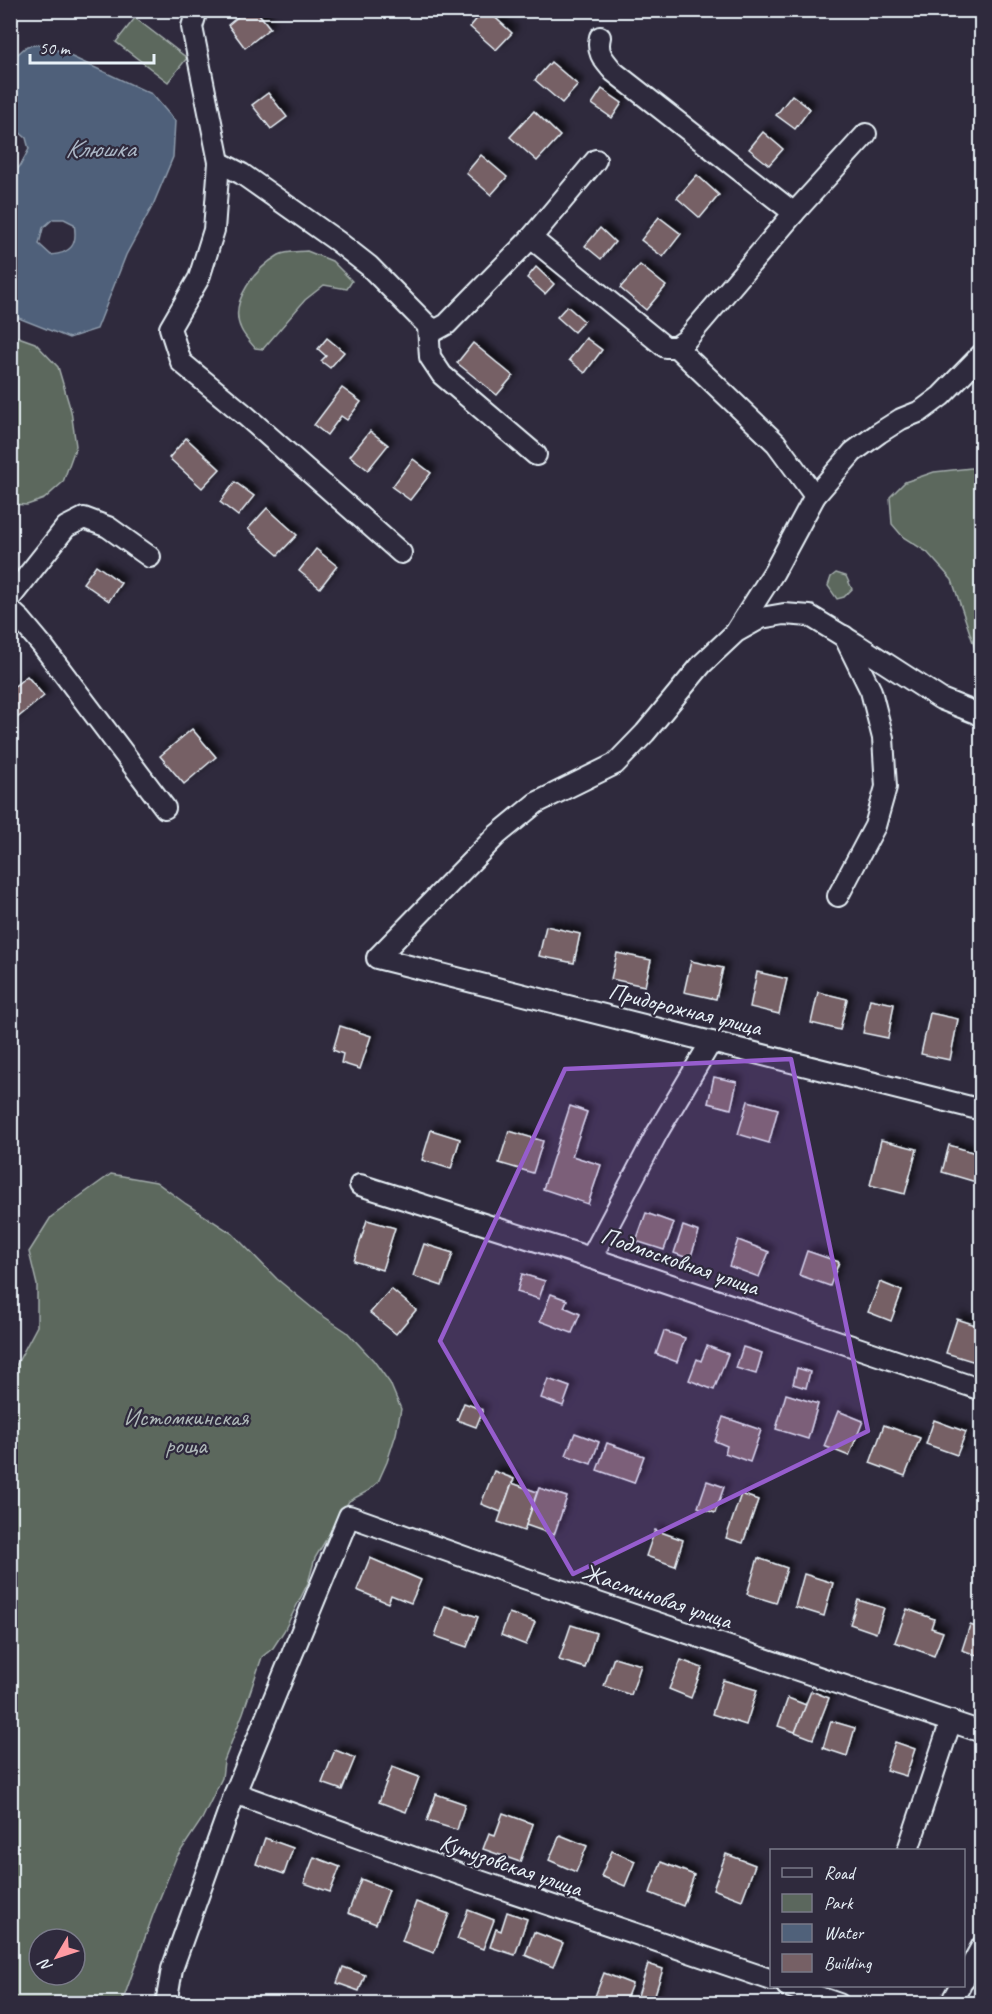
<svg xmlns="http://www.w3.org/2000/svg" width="992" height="2014" font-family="Caveat,sans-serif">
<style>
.green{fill:#5b675d;stroke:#a2acaa;stroke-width:1.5;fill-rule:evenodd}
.water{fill:#50617a;stroke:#8d9bac;stroke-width:1.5;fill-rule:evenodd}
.building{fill:#766065;stroke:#e8f1f8;stroke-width:1.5;filter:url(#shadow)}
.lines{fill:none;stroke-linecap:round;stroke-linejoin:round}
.minor-casing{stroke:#e8f1f8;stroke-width:24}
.minor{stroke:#2f2a3d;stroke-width:20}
.marked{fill:#965dcd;fill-opacity:0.2;stroke:#965dcd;stroke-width:4.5;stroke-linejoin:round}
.labels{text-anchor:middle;stroke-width:4.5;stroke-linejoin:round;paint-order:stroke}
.street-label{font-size:24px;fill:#e8f1f8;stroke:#2f2a3d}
.park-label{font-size:24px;fill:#b0baba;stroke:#2f2a3d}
.water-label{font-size:26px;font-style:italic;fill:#abb7c6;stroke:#2f2a3d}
</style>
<defs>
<filter id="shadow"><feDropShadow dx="5.5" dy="-5.5" stdDeviation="3" flood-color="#0009"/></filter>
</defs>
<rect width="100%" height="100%" fill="#2f2a3d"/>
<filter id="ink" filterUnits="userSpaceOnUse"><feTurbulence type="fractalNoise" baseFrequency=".0167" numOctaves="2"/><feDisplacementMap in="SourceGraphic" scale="12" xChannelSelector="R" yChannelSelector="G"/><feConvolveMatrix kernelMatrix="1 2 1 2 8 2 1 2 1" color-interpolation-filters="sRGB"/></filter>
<g filter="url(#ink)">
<g class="green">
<path d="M135 18 187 58 168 82 116 42Z"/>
<path d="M307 251 332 261 352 281 347 289 324 285 305 300 263 349 255 348C251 343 244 336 241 329 228 302 256 268 279 255 286 251 299 252 307 251Z"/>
<path d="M10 334 35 343 58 367 71 411 76 446 63 482 44 499 27 505 11 504Z"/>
<path d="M981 467H982L981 666 952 580 927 552 903 537 892 524 890 497 905 482 934 472Z"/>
<path d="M836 573 846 576 852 589 844 597 837 599 828 586 831 577Z"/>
<path d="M111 1174 156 1182 186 1204 233 1234 277 1279 317 1312 347 1332 374 1361 390 1383 401 1409 396 1434 387 1462 378 1482 368 1491 349 1501 315 1558 308 1583 284 1631 273 1648 262 1657 243 1713 224 1761 222 1778 202 1819 176 1858 153 1915 122 2003 11 2004V1375L37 1326V1285L29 1252 51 1217ZM39 1939H75V1975H39Z"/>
</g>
<path class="water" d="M44 44 152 94 175 121 173 157 153 205 126 255 97 329 69 338 11 315V176L20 166 29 149 26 138 19 132 11 133V60L27 46ZM53 219H64L74 224C78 245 71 253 51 255L39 244 43 228Z"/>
<g class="building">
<path d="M246 10H256L270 28 245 48 228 25Z"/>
<path d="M484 10H487L512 33 496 50 470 27Z"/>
<path d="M551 62 578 85 562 103 535 80Z"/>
<path d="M602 89 622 103 612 118 592 104Z"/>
<path d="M268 93 287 117 271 129 252 105Z"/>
<path d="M792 95 810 109 795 129 776 115Z"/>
<path d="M534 111 560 136 537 161 510 137Z"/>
<path d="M763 132 783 149 769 165 749 149Z"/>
<path d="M481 155 507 177 491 195 466 173Z"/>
<path d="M697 175 719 195 700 218 677 198Z"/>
<path d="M659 217 681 234 663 257 641 240Z"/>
<path d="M600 228 615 242 601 259 585 246Z"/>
<path d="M640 265 666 286 646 310 620 288Z"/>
<path d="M536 267 554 284 545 294 527 278Z"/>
<path d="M567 306 584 321 574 332 557 317Z"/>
<path d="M327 338 344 352 330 368 321 361 326 356 318 349Z"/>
<path d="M586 338 602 350 585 373 569 360Z"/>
<path d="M473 343 513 376 497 395 457 363Z"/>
<path d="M342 388 361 402 347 420 341 416 327 435 314 425Z"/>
<path d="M370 431 388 445 368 470 350 456Z"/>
<path d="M186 438 220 469 202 488 169 458Z"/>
<path d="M413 459 431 473 410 500 392 487Z"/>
<path d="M235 482 254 496 238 516 220 502Z"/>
<path d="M267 508 297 535 278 555 248 529Z"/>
<path d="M316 549 337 566 320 588 299 571Z"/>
<path d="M96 565 121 583 109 601 83 583Z"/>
<path d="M27 676 44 696 10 724V690Z"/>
<path d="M192 729 216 757 184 784 160 756Z"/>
<path d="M546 926 580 934 574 963 539 956Z"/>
<path d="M617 953 651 960 645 986 611 979Z"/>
<path d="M691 961 723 968 716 999 684 992Z"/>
<path d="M757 972 787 979 779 1014 750 1007Z"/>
<path d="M818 992 847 999 840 1030 811 1023Z"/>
<path d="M870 999 894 1004 888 1038 863 1033Z"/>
<path d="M930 1013 958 1019 950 1060 921 1054Z"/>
<path d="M340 1026 371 1036 360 1069 341 1063 343 1054 333 1050Z"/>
<path d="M982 1037V1070L975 1068Z"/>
<path d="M714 1077 737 1082 731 1109 708 1103Z"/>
<path d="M748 1101 778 1109 769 1143 738 1134Z"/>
<path d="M570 1106 587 1112 572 1156 601 1165 588 1204 543 1189Z"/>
<path d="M431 1130 460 1139 451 1169 422 1160Z"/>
<path d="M509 1131 543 1141 533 1173 499 1163Z"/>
<path d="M881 1140 917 1149 905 1194 870 1185Z"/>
<path d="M949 1145 982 1155V1162L976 1182 942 1172Z"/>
<path d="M646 1213 674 1223 664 1250 636 1241Z"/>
<path d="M367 1220 395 1228 382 1270 354 1261Z"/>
<path d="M683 1226 699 1232 690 1259 674 1253Z"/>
<path d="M738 1240 769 1252 759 1277 729 1266Z"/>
<path d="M424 1244 453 1253 442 1286 413 1276Z"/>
<path d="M807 1251 839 1262 830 1286 799 1275Z"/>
<path d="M522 1274 545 1281 539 1299 517 1292Z"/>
<path d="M880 1282 902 1291 891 1321 868 1312Z"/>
<path d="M391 1289 416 1310 396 1334 370 1313Z"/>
<path d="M551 1294 567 1300 564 1307 580 1314 572 1333 540 1321Z"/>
<path d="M957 1319 982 1327V1364L946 1353Z"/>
<path d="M664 1331 685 1338 677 1362 656 1354Z"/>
<path d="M707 1346 728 1354 714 1390 689 1380 697 1359 701 1361Z"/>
<path d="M743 1347 762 1353 756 1374 736 1368Z"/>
<path d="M797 1368 810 1372 806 1388 793 1384Z"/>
<path d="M548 1379 570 1387 563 1406 541 1398Z"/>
<path d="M786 1394 818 1404 808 1439 776 1429Z"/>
<path d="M464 1403 483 1410 476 1427 457 1420Z"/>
<path d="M838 1411 863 1421 849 1456 824 1446Z"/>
<path d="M723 1417 761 1430 750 1462 725 1453 727 1446 715 1441Z"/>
<path d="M934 1420 966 1432 957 1455 926 1444Z"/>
<path d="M884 1425 920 1438 905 1476 870 1463Z"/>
<path d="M575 1433 599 1442 591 1464 566 1455Z"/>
<path d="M607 1443 644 1456 634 1483 597 1470Z"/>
<path d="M494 1471 514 1479 501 1512 481 1504Z"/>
<path d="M707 1481 724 1487 715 1513 698 1507Z"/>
<path d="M512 1483 537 1492 524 1531 498 1522Z"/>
<path d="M539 1488 567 1497 554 1535 526 1525Z"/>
<path d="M741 1494 758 1500 743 1543 726 1538Z"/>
<path d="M655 1530 683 1540 675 1566 646 1556Z"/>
<path d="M370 1558 421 1580 411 1603 391 1595 388 1603 357 1590Z"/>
<path d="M758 1558 787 1568 776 1603 747 1594Z"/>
<path d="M804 1574 833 1583 824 1616 795 1607Z"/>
<path d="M858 1600 884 1608 876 1633 850 1624Z"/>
<path d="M445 1606 478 1617 467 1647 435 1636Z"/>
<path d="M907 1609 934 1619 931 1628 943 1632 934 1656 895 1642Z"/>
<path d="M509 1613 535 1622 526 1645 501 1635Z"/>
<path d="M571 1625 596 1633 585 1668 559 1660Z"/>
<path d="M970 1625 982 1629V1657L962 1650Z"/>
<path d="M614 1657 641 1665 631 1695 604 1686Z"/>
<path d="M681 1660 702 1668 691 1698 669 1689Z"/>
<path d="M723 1680 757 1690 746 1725 712 1714Z"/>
<path d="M811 1691 829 1698 813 1739 795 1732Z"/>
<path d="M788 1698 806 1705 795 1732 778 1726Z"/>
<path d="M831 1721 855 1728 847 1756 823 1748Z"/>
<path d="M895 1742 915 1749 906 1776 886 1770Z"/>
<path d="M335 1750 355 1758 342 1790 322 1783Z"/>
<path d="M392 1767 419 1777 406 1812 379 1802Z"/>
<path d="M436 1794 465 1804 457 1830 427 1821Z"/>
<path d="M503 1813 533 1824 520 1862 483 1849 489 1833 495 1835Z"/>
<path d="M560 1835 587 1846 576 1872 549 1860Z"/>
<path d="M265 1838 293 1848 284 1874 256 1864Z"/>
<path d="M612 1851 635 1861 625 1886 601 1876Z"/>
<path d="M726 1854 755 1865 742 1900 713 1889Z"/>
<path d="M314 1857 340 1867 330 1892 304 1883Z"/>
<path d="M661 1862 694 1875 683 1906 650 1893Z"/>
<path d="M361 1879 389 1890 376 1924 348 1913Z"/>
<path d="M416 1902 449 1914 434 1953 402 1941Z"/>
<path d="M468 1910 494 1920 483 1949 457 1939Z"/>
<path d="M507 1912 527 1919 515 1955 490 1947 496 1929 501 1931Z"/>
<path d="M534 1932 563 1943 553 1967 525 1955Z"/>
<path d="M648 1964 663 1969 652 2004H639L636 2002Z"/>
<path d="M343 1967 365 1975 359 1991 337 1983Z"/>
<path d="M604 1973 632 1984 624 2004H592Z"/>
</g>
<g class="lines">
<g class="minor-casing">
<g id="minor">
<path d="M197 10 192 27 219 162 214 230 199 278 170 328 181 362 246 416 401 553"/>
<path d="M600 37C596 53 604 60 614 72L794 213"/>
<path d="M219 162 242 174 337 241 369 266 428 326 436 330 447 324 531 238 596 160"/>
<path d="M531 238 665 347H676L686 340 794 213 866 134"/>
<path d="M428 326 430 357 442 375 536 455"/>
<path d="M676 347 776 443 815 496"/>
<path d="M10 598 66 527 84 518 108 527 150 557"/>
<path d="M10 610 21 620 42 645 165 808"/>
<path d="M737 630 774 572 815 496 853 452 879 433 901 419 921 411 941 396 982 354"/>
<path d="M982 717 976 713 941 699 856 644 810 616 784 614 761 618 736 632 702 664 645 733 615 764 536 803 497 835 377 958 982 1110"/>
<path d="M838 896 875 826 886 787 883 738 871 691 844 636"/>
<path d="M360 1185 591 1258 982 1390"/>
<path d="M591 1258 657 1133 711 1042"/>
<path d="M235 1793 459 1874 772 1980"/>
<path d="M908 1850 951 1721"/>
<path d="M964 1979 982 1946"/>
<path d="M787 1986 839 2004"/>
<path d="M166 2004 172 1969 235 1793 349 1516 518 1576 982 1732"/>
<path d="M950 2004 960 1986"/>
</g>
</g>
<use href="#minor" class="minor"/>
</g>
</g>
<path class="marked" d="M791 1059 868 1431 573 1574 440 1341 565 1069Z"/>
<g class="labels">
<g class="street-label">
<text transform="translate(685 1009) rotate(14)" y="8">Придорожная улица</text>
<text transform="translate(680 1261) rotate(19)" y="8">Подмосковная улица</text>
<text transform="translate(657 1596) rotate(19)" y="8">Жасминовая улица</text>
<text transform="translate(511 1865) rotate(19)" y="8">Кутузовская улица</text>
</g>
<g class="park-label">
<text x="186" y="1425">Истомкинская<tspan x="186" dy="28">роща</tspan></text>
</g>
<g class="water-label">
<text x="100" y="157">Клюшка</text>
</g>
</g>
<rect width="992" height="2014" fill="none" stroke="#2f2a3d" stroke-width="36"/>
<rect x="18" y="18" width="956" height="1978" fill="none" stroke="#e8f1f8" stroke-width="2" filter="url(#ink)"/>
<rect x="770" y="1849" width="195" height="138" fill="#2f2a3d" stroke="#797a88" stroke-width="1.5"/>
<rect x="782" y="1868" width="30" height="9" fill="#2f2a3d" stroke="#797a88" stroke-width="1.5"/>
<text x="824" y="1879" font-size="18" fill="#e8f1f8">Road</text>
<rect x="782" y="1894" width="30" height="18" fill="#5b675d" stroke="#797a88" stroke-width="1.5"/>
<text x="824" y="1909" font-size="18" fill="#e8f1f8">Park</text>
<rect x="782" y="1924" width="30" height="18" fill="#50617a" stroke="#797a88" stroke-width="1.5"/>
<text x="824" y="1939" font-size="18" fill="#e8f1f8">Water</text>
<rect x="782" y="1954" width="30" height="18" fill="#766065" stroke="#797a88" stroke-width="1.5"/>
<text x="824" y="1969" font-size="18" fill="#e8f1f8">Building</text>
<g transform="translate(57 1957) rotate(231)"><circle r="28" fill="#2f2a3d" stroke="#797a88" stroke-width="1.5"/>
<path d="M0-4.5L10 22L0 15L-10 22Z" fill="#ff9aa2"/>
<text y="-9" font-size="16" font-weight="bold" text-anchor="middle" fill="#e8f1f8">N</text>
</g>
<path d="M30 54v9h124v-9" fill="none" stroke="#e8f1f8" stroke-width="3"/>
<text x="39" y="54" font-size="18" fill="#e8f1f8" stroke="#2f2a3d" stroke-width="4.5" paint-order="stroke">50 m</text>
</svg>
